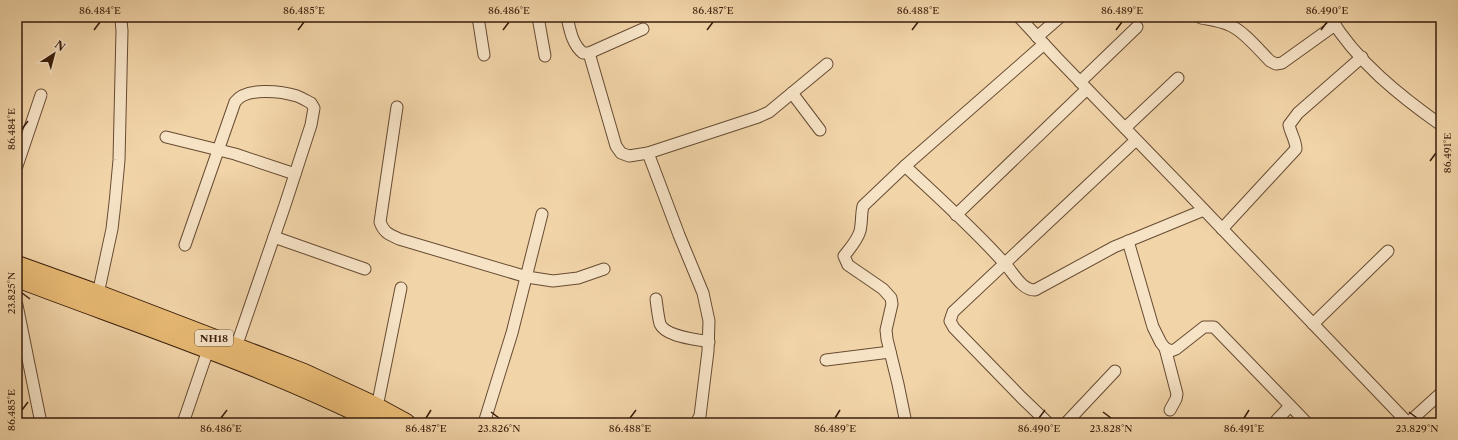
<svg xmlns="http://www.w3.org/2000/svg" width="1458" height="440" font-family="'Libre Caslon Text',serif">
<style>
.lines{fill:none;stroke-linecap:round;stroke-linejoin:round}
.minor-casing{stroke:#674b32;stroke-width:13}
.trunk-casing{stroke:#391d0b;stroke-width:20}
.minor{stroke:#f6e3c6;stroke-width:11}
.trunk{stroke:#e8ba74;stroke-width:18}
.ticks{fill:none;stroke:#391d0b;stroke-width:1.5}
.labels{text-anchor:middle;stroke-width:4;stroke-linejoin:round;paint-order:stroke}
.shield{fill:#f6e3c6;stroke:#725843;stroke-width:1}
.shield-label{font-size:10px;font-weight:bold;fill:#391d0b}
.neatline{fill:none;stroke:#391d0b;stroke-width:1.5}
.ticks-label{font-size:10px;text-anchor:middle;fill:#391d0b}
</style>
<rect width="100%" height="100%" fill="#f1d4a8"/>
<filter id="stains"><feTurbulence type="fractalNoise" baseFrequency=".005" numOctaves="4"/><feColorMatrix values="0 0 0 0 .2 0 0 0 0 .09 0 0 0 0 .02 0 0 0 .5 -.17"/></filter>
<radialGradient id="worn" r=".72"><stop offset=".6" stop-color="#630" stop-opacity="0"/><stop offset="1" stop-color="#630" stop-opacity=".3"/></radialGradient>
<g class="lines">
<g class="minor-casing">
<g id="minor">
<path d="M478 17 484 55"/>
<path d="M538 17 545 56"/>
<path d="M567 17C570 30 572 44 583 53H589L643 29"/>
<path d="M1019 17 1057 58 1184 189 1408 423"/>
<path d="M1330 17C1356 61 1400 96 1441 125"/>
<path d="M1201 18C1211 20 1220 21 1229 25 1243 30 1259 50 1270 61L1276 64 1282 63 1335 25"/>
<path d="M1037 37 1060 17"/>
<path d="M589 53 616 146 621 153 629 156 648 153 758 117 769 112 827 64"/>
<path d="M1080 82 1137 27"/>
<path d="M792 93 820 130"/>
<path d="M397 107 380 222C384 233 389 234 399 239L527 277 553 281 578 278 604 269"/>
<path d="M1125 128 1178 78"/>
<path d="M166 137 235 154 295 174"/>
<path d="M648 153 679 235 703 293 709 321 708 351 700 416 696 423"/>
<path d="M17 166 41 95"/>
<path d="M905 166C939 198 975 230 1006 265 1014 274 1022 290 1035 290L1114 247 1204 210"/>
<path d="M956 215 1087 89"/>
<path d="M1222 229 1296 149C1296 141 1291 134 1289 125L1298 113 1362 57"/>
<path d="M274 237 365 269"/>
<path d="M1128 241 1153 327 1161 343 1165 348 1171 351 1176 349 1204 327H1214L1307 423"/>
<path d="M185 245 235 102C246 87 281 91 297 96 302 98 307 101 311 103L314 108 311 125 285 205 236 347"/>
<path d="M95 299 98 294 112 229 115 203 119 160 122 31 121 20 119 17"/>
<path d="M656 299C657 307 658 316 660 324 666 337 696 339 709 342"/>
<path d="M17 305 41 423"/>
<path d="M1313 324 1388 251"/>
<path d="M1165 348 1177 394 1176 399 1170 410"/>
<path d="M826 360 890 352"/>
<path d="M377 407 401 288"/>
<path d="M183 423 208 350"/>
<path d="M484 423 512 333 542 214"/>
<path d="M906 423 898 384 887 339 886 330 892 304 891 298 883 289 848 265 844 256C850 248 857 241 860 231 862 223 861 214 863 206L905 166 1044 44"/>
<path d="M1048 423 1021 397 954 328 950 321 953 312 1136 140"/>
<path d="M1066 423 1115 371"/>
<path d="M1274 423 1290 406"/>
<path d="M1408 423 1441 393"/>
</g>
</g>
<g class="trunk-casing">
<g id="trunk">
<path d="M17 265 98 294 304 373 373 405 406 423"/>
<path d="M17 278C138 324 263 365 379 423"/>
</g>
</g>
<use href="#minor" class="minor"/>
<use href="#trunk" class="trunk"/>
</g>
<path class="ticks" d="M94 30 100 22M298 30 304 22M503 30 509 22M707 30 713 22M912 30 918 22M1116 30 1122 22M1321 30 1327 22M22 129 28 121M1430 161 1436 153M22 293 30 299M22 410 28 402M491 412 499 418M1103 412 1111 418M1409 412 1417 418M221 418 227 410M426 418 431 410M630 418 636 410M835 418 840 410M1039 418 1045 410M1244 418 1249 410"/>
<g class="labels">
<rect class="shield" x="195" y="330" width="38" height="16" rx="3"/>
<g class="shield-label">
<text x="214" y="342">NH18</text>
</g>
</g>
<rect width="1458" height="440" fill="none" stroke="#f1d4a8" stroke-width="44"/>
<g transform="translate(54 54) rotate(36)" stroke="#f6e3c6" stroke-width="3" paint-order="stroke">
<path d="M0-3L7 15L0 10L-7 15Z" fill="#391d0b"/>
<text y="-6" font-size="11" font-weight="bold" text-anchor="middle" fill="#391d0b">N</text>
</g>
<rect x="22" y="22" width="1414" height="396" class="neatline"/>
<g class="ticks-label">
<text x="100" y="14">86.484°E</text>
<text x="304" y="14">86.485°E</text>
<text x="509" y="14">86.486°E</text>
<text x="713" y="14">86.487°E</text>
<text x="918" y="14">86.488°E</text>
<text x="1122" y="14">86.489°E</text>
<text x="1327" y="14">86.490°E</text>
<text transform="translate(11 129) rotate(-90)" y="4">86.484°E</text>
<text transform="translate(1447 153) rotate(-90)" y="4">86.491°E</text>
<text transform="translate(11 293) rotate(-90)" y="4">23.825°N</text>
<text transform="translate(11 410) rotate(-90)" y="4">86.485°E</text>
<text x="221" y="432">86.486°E</text>
<text x="426" y="432">86.487°E</text>
<text x="499" y="432">23.826°N</text>
<text x="630" y="432">86.488°E</text>
<text x="835" y="432">86.489°E</text>
<text x="1039" y="432">86.490°E</text>
<text x="1111" y="432">23.828°N</text>
<text x="1244" y="432">86.491°E</text>
<text x="1417" y="432">23.829°N</text>
</g>
<rect width="100%" height="100%" filter="url(#stains)"/>
<rect width="100%" height="100%" fill="url(#worn)"/>
</svg>
